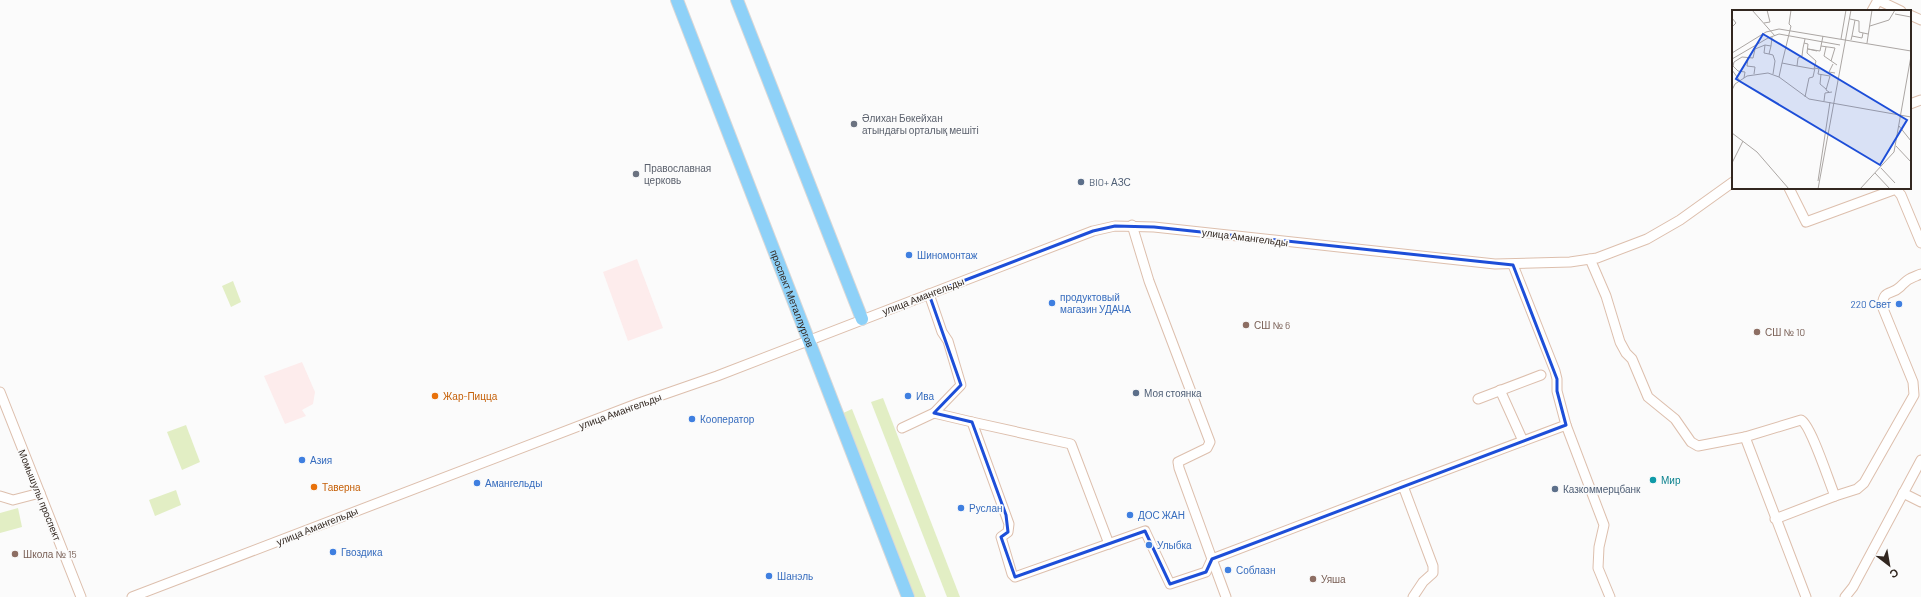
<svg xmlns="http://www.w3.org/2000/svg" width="1921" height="597" font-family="Barlow,sans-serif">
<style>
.industrial{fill:#fdecec}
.green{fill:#e2eec4}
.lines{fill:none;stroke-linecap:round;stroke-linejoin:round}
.minor-casing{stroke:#ddbfad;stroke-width:11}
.major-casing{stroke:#dad8d7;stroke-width:14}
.minor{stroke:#fff;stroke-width:9}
.major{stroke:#8ed1f8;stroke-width:12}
.marked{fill:none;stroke:#1d4ed8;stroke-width:3;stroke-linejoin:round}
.worship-dot{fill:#6b7280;stroke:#fbfbfb;stroke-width:1.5}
.service-dot{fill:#5c6f8a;stroke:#fbfbfb;stroke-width:1.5}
.shop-dot{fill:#3f7fe0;stroke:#fbfbfb;stroke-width:1.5}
.education-dot{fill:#8d6e63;stroke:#fbfbfb;stroke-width:1.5}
.food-dot{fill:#e8710a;stroke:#fbfbfb;stroke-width:1.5}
.culture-dot{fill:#0f9aa8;stroke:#fbfbfb;stroke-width:1.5}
.labels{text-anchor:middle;stroke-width:3.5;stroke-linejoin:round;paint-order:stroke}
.worship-label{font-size:10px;fill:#5b616d;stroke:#fbfbfb;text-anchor:start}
.service-label{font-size:10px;fill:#4e5e75;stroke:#fbfbfb;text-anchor:start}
.street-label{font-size:10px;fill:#322720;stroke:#fbfbfb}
.shop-label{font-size:10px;fill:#366cbe;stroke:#fbfbfb;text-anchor:start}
.education-label{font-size:10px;fill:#785e54;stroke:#fbfbfb;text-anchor:start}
.food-label{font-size:10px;fill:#c56008;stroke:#fbfbfb;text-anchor:start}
.culture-label{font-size:10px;fill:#0d838f;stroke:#fbfbfb;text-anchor:start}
.inset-road{fill:none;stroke:#aba6a3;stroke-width:1}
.view{fill:#1d4ed8;fill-opacity:0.15;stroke:#1d4ed8;stroke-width:2}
.inset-edge{fill:none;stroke:#322720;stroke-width:2}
</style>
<rect width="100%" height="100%" fill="#fbfbfb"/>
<g class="industrial">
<path d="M637 259 663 328 628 341 603 272Z"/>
<path d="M302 362 315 392 313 404 302 410 306 416 285 424 264 376Z"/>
</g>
<g class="green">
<path d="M233 281 241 302 231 307 222 286Z"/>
<path d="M883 398 960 597H947L871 402Z"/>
<path d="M852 409 926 597H913L841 414Z"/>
<path d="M186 425 200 462 182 470 167 432Z"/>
<path d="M176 490 181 505 155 516 149 500Z"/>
<path d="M18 508 22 527 0 533V513Z"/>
</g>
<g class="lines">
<g class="minor-casing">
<g id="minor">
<path d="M1878 0 1901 11"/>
<path d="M1872 11 1878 0"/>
<path d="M1910 15 1921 20"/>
<path d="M1910 104 1921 100"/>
<path d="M1789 188 1806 222 1896 189 1901 195 1921 243"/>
<path d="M1590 259 1606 296 1620 342 1626 353 1632 359 1648 397 1675 419 1691 442 1698 446 1745 437"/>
<path d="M1500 390 1523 441"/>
<path d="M0 392 81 597"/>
<path d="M1478 399 1541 375"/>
<path d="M934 413 972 422 1009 524 1008 532 1001 537 1012 574 1015 577 1145 531 1170 584 1206 572 1212 559 1179 468 1178 462 1207 448 1210 442 1149 281 1132 225"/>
<path d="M972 422 1071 444 1109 544"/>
<path d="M1566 425 1604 525 1599 547 1598 568 1610 597"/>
<path d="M902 428 934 413 961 385 948 341 942 332 929 294"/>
<path d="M1403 486 1566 425 1557 391V379L1555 371 1513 265"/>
<path d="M1903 493 1921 502"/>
<path d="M0 496 13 500 40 493"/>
<path d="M1835 496 1857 489 1864 483 1914 395 1913 382 1882 306C1884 288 1891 296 1900 287 1909 278 1909 279 1921 274"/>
<path d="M1775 519 1835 496C1829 482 1811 425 1801 420L1745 437 1806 597"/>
<path d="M132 597 639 403 717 376 1093 231 1115 226 1154 227 1495 264 1570 262 1597 258 1647 239 1680 220 1733 182"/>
<path d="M1226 597 1212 559 1403 486 1433 566V573L1423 582 1413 597"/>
<path d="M1845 597 1853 587 1921 460"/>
</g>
</g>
<g class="major-casing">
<g id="major">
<path id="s1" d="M677 0 908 597"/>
<path d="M737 0 862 319"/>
</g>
</g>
<use href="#minor" class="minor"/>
<use href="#major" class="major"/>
</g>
<path class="marked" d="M1115 226 1154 227 1513 265 1557 379V391L1566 425 1212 559 1206 572 1170 584 1145 531 1015 577 1001 537 1008 532 1006 515 972 422 934 413 961 385 929 294 1093 231Z"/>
<g class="worship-dot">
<circle cx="854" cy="124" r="4"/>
<circle cx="636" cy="174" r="4"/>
</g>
<g class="service-dot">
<circle cx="1081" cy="182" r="4"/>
<circle cx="1136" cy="393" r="4"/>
<circle cx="1555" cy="489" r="4"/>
</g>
<g class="shop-dot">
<circle cx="909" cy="255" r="4"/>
<circle cx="1052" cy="303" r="4"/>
<circle cx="1899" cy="304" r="4"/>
<circle cx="908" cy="396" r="4"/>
<circle cx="692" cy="419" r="4"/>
<circle cx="302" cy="460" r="4"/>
<circle cx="477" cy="483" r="4"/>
<circle cx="961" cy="508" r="4"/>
<circle cx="1130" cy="515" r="4"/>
<circle cx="1149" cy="545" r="4"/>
<circle cx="333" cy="552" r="4"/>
<circle cx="1228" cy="570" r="4"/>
<circle cx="769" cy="576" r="4"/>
</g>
<g class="education-dot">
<circle cx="1246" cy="325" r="4"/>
<circle cx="1757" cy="332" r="4"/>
<circle cx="15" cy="554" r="4"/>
<circle cx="1313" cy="579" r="4"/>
</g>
<g class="food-dot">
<circle cx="435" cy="396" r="4"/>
<circle cx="314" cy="487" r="4"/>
</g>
<circle class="culture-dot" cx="1653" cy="480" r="4"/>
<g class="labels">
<g class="worship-label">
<text x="862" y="122">Әлихан Бөкейхан<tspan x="862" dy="12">атындағы орталық мешіті</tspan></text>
<text x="644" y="172">Православная<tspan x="644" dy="12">церковь</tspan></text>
</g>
<g class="service-label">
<text x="1089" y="186">BIO+ АЗС</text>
<text x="1144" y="397">Моя стоянка</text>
<text x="1563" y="493">Казкоммерцбанк</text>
</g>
<g class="street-label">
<text transform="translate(1245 237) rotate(7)" y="4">улица Амангельды</text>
<text transform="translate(923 296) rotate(-21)" y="4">улица Амангельды</text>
<text dy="4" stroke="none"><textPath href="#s1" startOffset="320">проспект Металлургов</textPath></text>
<text transform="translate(620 411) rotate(-20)" y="4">улица Амангельды</text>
<text transform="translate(40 495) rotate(68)" y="4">Момышулы проспект</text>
<text transform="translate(317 526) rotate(-22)" y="4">улица Амангельды</text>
</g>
<g class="shop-label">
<text x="917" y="259">Шиномонтаж</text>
<text x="1060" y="301">продуктовый<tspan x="1060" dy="12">магазин УДАЧА</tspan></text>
<text x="1891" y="308" text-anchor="end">220 Свет</text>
<text x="916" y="400">Ива</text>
<text x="700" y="423">Кооператор</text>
<text x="310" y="464">Азия</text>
<text x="485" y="487">Амангельды</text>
<text x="969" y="512">Руслан</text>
<text x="1138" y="519">ДОС ЖАН</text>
<text x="1157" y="549">Улыбка</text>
<text x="341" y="556">Гвоздика</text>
<text x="1236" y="574">Соблазн</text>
<text x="777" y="580">Шанэль</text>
</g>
<g class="education-label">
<text x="1254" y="329">СШ № 6</text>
<text x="1765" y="336">СШ № 10</text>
<text x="23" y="558">Школа № 15</text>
<text x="1321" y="583">Уяша</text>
</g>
<g class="food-label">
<text x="443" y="400">Жар-Пицца</text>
<text x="322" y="491">Таверна</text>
</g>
<g class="culture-label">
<text x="1661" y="484">Мир</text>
</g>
</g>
<g transform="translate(1732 10)">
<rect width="179" height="179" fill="#fbfbfb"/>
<path class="inset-road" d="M20 0 43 26M163 4 179 7M0 8 4 13 0 17M118 9 127 11V22L136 24M32 13 38 12 35 0M138 16 157 10 163 0M120 26 123 10M109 29 114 0M119 30 120 26 130 28 131 23M72 33 76 34 75 43 84 51 82 59 65 56 66 48 70 46 71 38 73 29M135 33 140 0M39 36 33 35 32 43 37 44 39 36 40 27M89 36 103 38 99 51M94 37 92 46 105 55M85 41 76 39 88 41 91 26M0 43 34 22 47 19 179 41M37 44 41 45 43 51 41 64M16 48 15 56 23 57 22 64M0 49 36 28 47 24 108 35M50 53 59 16 57 14 59 0M101 54 97 62 103 63M0 60 8 71M89 64 88 74 94 79M47 67 50 53 65 56M12 68 13 62 6 61 1 56 2 52 10 47 21 48 23 39 33 35M0 80 3 74 15 66 36 63 47 67 77 89 179 107M73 87 77 68 81 67 83 58 87 59 86 64 98 66 94 80 97 82M92 91 93 83 100 82M167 116 179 131M0 123 25 142 57 179M164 136 179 152M0 153 11 131M149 158 163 173M143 163 158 179M86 171 98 92M86 179 119 0M128 179 162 142 179 46"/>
<path class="view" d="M31 24 175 110 148 155 4 69Z"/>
<rect width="179" height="179" class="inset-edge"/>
</g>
<g transform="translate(1889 565) rotate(149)" stroke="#fbfbfb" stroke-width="3" paint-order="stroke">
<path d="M0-3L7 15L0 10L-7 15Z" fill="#322720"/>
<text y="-6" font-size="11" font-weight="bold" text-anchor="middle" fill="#322720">С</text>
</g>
</svg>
